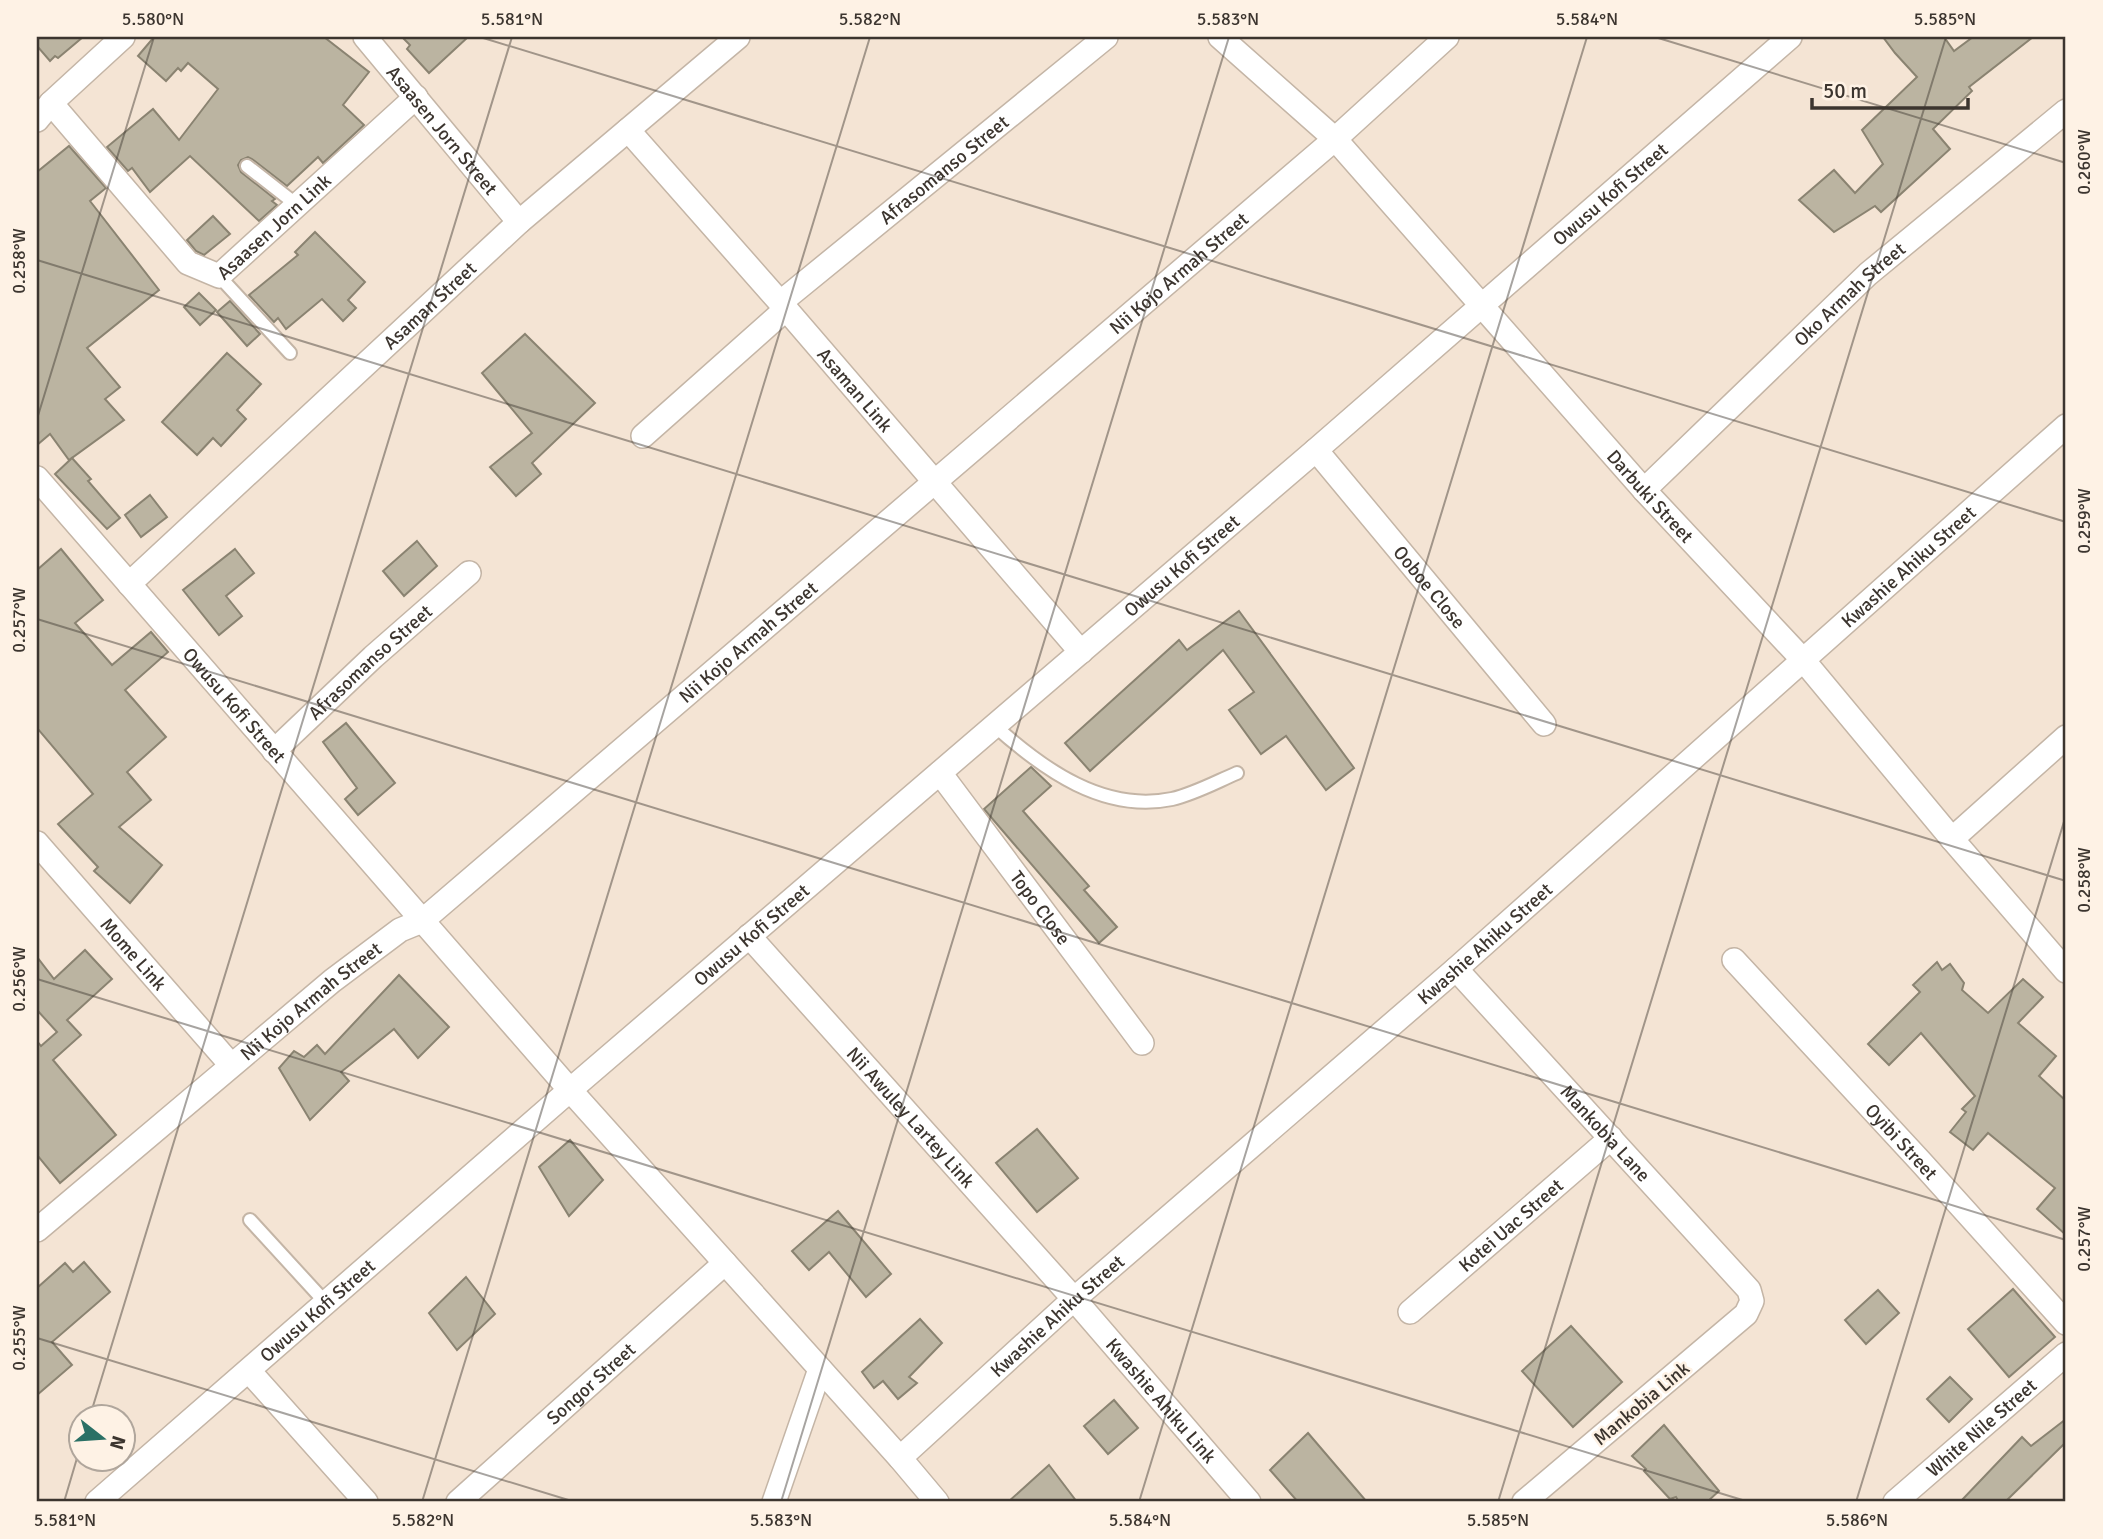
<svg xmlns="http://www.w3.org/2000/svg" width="2103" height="1539" font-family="Signika,sans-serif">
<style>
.building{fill:#bbb4a1;stroke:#8a8371;stroke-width:2}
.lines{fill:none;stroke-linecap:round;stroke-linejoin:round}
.service-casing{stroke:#c4b5a6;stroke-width:16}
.minor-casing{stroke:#c4b5a6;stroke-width:26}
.service{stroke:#fff;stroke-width:12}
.minor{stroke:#fff;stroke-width:23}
.ticks{fill:none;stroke:#3c352f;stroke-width:2;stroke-opacity:0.45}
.labels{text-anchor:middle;stroke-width:5;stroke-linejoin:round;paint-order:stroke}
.street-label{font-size:19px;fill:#3c352f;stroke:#fef2e5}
.neatline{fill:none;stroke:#3c352f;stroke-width:2.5}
.ticks-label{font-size:18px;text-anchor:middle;fill:#3c352f}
</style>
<rect width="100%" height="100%" fill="#f4e4d4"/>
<g class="building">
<path d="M37 37H83L58 58 55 56 50 61 37 46Z"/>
<path d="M154 37H324L369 72 343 105 364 125 323 163 318 157 287 186 252 159 248 157 241 160 238 165 241 172 275 199 272 201 277 205 259 221 190 156 150 192 132 168 128 171 107 147 153 109 179 140 218 89 188 63 181 71 178 68 166 81 138 56Z"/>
<path d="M402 37H468L429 73 407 49 410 45Z"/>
<path d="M1883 37H1944L1954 51 1973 37H2033L1969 87 1972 91 1933 129 1950 149 1881 212 1875 206 1834 232 1799 200 1834 170 1855 193 1883 164 1862 130 1917 77 1895 53Z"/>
<path d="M69 146 106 188 90 201 159 290 87 348 120 387 105 399 124 420 69 460 50 434 37 445V172Z"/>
<path d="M213 216 230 234 204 255 196 251 187 240Z"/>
<path d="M315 232 365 282 348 300 356 308 343 321 322 299 286 329 278 318 274 322 249 295 298 255 295 252Z"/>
<path d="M199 293 216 310 200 325 184 307Z"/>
<path d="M230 301 260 334 247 346 217 312Z"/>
<path d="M525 334 595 403 532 463 541 474 516 496 490 467 532 433 482 373Z"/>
<path d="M227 353 261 384 237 410 246 419 221 446 213 438 197 455 162 422Z"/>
<path d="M72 458 91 479 88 481 120 518 107 529 55 474Z"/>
<path d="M150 495 167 517 141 537 125 515Z"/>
<path d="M417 541 437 566 404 596 383 571Z"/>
<path d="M61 549 103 600 75 623 112 665 151 632 168 652 125 690 166 737 127 772 151 800 119 827 162 865 130 903 94 871 98 867 58 824 93 794 37 728V570Z"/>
<path d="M235 549 254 573 226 596 242 616 219 635 183 590Z"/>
<path d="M1239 611 1354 768 1326 790 1286 736 1261 754 1229 710 1254 692 1223 650 1090 771 1065 743 1179 640 1187 650Z"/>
<path d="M346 723 395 783 358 815 345 799 357 788 323 742Z"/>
<path d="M1031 767 1051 786 1023 811 1089 886 1084 890 1117 927 1099 943 984 809Z"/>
<path d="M85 950 112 979 67 1020 81 1035 53 1060 116 1135 60 1183 37 1155V1041L41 1046 57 1032 37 1010V957L54 979Z"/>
<path d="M1937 962 1942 970 1950 964 1964 983 1962 990 1988 1013 2023 979 2043 997 2018 1023 2056 1056 2039 1076 2066 1101V1235L2037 1209 2055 1188 1988 1133 1973 1150 1950 1132 1966 1112 1962 1109 1975 1096 1921 1033 1889 1065 1868 1044 1920 992 1913 985Z"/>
<path d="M399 975 449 1027 418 1058 394 1029 341 1072 349 1081 310 1120 279 1068 294 1051 304 1057 317 1045 325 1054Z"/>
<path d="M1037 1129 1078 1178 1037 1212 996 1163Z"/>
<path d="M570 1140 603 1180 569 1216 539 1167Z"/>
<path d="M838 1211 891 1274 866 1297 829 1252 809 1270 792 1251Z"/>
<path d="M84 1262 110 1292 52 1342 72 1365 37 1395V1288L65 1263 73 1272Z"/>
<path d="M466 1277 495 1314 457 1350 429 1313Z"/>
<path d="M2013 1289 2055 1337 2009 1377 1968 1329Z"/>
<path d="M1878 1290 1899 1313 1866 1344 1845 1320Z"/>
<path d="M920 1319 942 1343 909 1377 917 1383 898 1399 883 1381 874 1388 862 1372Z"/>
<path d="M1571 1326 1622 1382 1573 1427 1522 1371Z"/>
<path d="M1950 1377 1972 1399 1949 1422 1927 1399Z"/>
<path d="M1114 1400 1138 1428 1108 1454 1084 1426Z"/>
<path d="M2066 1419V1442L2005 1502H1960L2022 1437 2031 1446Z"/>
<path d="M1664 1425 1719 1491 1707 1502H1679L1676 1497 1670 1499 1644 1471 1646 1469 1632 1456Z"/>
<path d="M1308 1433 1367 1502H1298L1270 1470Z"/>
<path d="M1049 1465 1077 1502H1008Z"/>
</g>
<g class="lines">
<g class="service-casing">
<g id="service">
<path d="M247 166 297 205"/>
<path d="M219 276 290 353"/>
<path d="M995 726C1044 770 1104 813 1172 799 1194 794 1216 782 1237 773"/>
<path d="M250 1220 326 1303"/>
</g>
</g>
<g class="minor-casing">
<g id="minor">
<path id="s1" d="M365 37 519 222"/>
<path id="s2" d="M1220 37 1335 139 1644 490 1804 661 1952 839 2066 971"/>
<path id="s3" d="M51 103 188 263 219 276 416 97"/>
<path d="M37 120 51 103 123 37"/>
<path id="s4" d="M628 130 786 309 1081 652"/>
<path id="s5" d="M781 302 1106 37"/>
<path d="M643 436 786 309"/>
<path id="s6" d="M1316 450 1544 724"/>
<path id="s7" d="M37 478 570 1090 900 1458 937 1502"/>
<path id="s8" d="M1644 490 1868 274 2066 111"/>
<path id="s9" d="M129 584 519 222 738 37"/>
<path id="s10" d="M274 751 373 657 469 573"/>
<path id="s11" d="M940 773 1142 1043"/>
<path d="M1952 839 2066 737"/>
<path id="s12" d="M37 843 231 1065"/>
<path id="s13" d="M749 936 1074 1299 1249 1502"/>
<path id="s14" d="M1734 960 1920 1161 2066 1323"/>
<path id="s15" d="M1456 969 1749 1290 1752 1301 1746 1314 1524 1502"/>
<path id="s16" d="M37 1230 332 981 400 930 422 921 1335 139 1447 37"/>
<path id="s17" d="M1410 1312 1611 1138"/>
<path d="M249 1371 366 1502"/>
<path id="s18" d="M900 1458 1074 1299 1456 969 2066 426"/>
<path id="s19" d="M97 1502 570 1090 1316 450 1790 37"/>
<path id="s20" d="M458 1502 725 1263"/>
<path d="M774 1502 820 1369"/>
<path id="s21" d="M1895 1502 2066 1354"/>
</g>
</g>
<use href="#service" class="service"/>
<use href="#minor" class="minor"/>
</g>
<path class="ticks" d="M480 37 2066 522M1655 37 2066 163M37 260 2066 881M37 419 154 37M37 619 2066 1240M37 979 1749 1502M37 1338 575 1502M90 1416 512 37M64 1502 80 1448M422 1502 870 37M781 1502 1229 37M1139 1502 1587 37M1498 1502 1946 37M1856 1502 2066 815"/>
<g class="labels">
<g class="street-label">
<text dy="7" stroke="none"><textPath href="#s1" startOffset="121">Asaasen Jorn Street</textPath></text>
<text dy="7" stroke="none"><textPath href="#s5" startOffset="210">Afrasomanso Street</textPath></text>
<text dy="7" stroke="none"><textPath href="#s19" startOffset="2000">Owusu Kofi Street</textPath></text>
<text dy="7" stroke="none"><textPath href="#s3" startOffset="318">Asaasen Jorn Link</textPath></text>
<text dy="7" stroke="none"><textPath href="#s16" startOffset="1491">Nii Kojo Armah Street</textPath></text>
<text dy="7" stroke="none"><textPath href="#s8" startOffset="284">Oko Armah Street</textPath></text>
<text dy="7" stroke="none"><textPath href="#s9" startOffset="410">Asaman Street</textPath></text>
<text dy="7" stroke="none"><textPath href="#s4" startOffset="345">Asaman Link</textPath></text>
<text dy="7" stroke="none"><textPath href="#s2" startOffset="630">Darbuki Street</textPath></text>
<text dy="7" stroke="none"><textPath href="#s19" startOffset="1433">Owusu Kofi Street</textPath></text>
<text dy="7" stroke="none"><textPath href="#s18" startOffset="1346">Kwashie Ahiku Street</textPath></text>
<text dy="7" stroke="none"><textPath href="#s6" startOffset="178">Ooboe Close</textPath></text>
<text dy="7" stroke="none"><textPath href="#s16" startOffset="924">Nii Kojo Armah Street</textPath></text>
<text dy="7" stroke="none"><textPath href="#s10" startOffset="131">Afrasomanso Street</textPath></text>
<text dy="7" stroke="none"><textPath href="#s7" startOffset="301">Owusu Kofi Street</textPath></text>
<text dy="7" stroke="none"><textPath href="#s11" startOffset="168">Topo Close</textPath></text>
<text dy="7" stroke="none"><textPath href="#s19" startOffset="866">Owusu Kofi Street</textPath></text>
<text dy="7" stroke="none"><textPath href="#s18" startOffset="779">Kwashie Ahiku Street</textPath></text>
<text dy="7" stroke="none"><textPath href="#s12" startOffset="147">Mome Link</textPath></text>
<text dy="7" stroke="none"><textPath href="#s16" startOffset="357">Nii Kojo Armah Street</textPath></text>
<text dy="7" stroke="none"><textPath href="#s13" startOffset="243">Nii Awuley Lartey Link</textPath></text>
<text dy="7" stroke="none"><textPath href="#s15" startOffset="222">Mankobia Lane</textPath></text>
<text dy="7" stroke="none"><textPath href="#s14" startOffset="247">Oyibi Street</textPath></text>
<text dy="7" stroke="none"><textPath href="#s17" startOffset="133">Kotei Uac Street</textPath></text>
<text dy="7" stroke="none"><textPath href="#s19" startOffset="292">Owusu Kofi Street</textPath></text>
<text dy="7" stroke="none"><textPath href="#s18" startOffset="212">Kwashie Ahiku Street</textPath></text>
<text dy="7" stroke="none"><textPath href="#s20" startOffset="178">Songor Street</textPath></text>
<text dy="7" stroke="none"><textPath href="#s13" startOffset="621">Kwashie Ahiku Link</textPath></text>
<text transform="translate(1641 1403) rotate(-40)" y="7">Mankobia Link</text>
<text dy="7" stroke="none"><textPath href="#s21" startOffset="114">White Nile Street</textPath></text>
</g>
</g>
<rect width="2103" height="1539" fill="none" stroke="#fef2e5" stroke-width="77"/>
<g transform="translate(102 1438) rotate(107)"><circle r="33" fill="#fef2e5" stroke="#b0a69c" stroke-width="2"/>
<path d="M0-5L12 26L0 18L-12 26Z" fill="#2a7065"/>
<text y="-10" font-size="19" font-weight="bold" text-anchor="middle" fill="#3c352f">N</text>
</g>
<path d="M1812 98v10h156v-10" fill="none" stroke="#3c352f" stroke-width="3.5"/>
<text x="1823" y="98" font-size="21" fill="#3c352f" stroke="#fef2e5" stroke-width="5" paint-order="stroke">50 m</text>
<rect x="38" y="38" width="2026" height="1462" class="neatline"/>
<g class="ticks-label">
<text x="153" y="25">5.580°N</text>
<text x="512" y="25">5.581°N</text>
<text x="870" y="25">5.582°N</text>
<text x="1228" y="25">5.583°N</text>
<text x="1587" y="25">5.584°N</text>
<text x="1945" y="25">5.585°N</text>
<text transform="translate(2084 162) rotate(-90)" y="6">0.260°W</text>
<text transform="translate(19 261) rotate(-90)" y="6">0.258°W</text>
<text transform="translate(2084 521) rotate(-90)" y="6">0.259°W</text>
<text transform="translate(19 620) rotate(-90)" y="6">0.257°W</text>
<text transform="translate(2084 880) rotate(-90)" y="6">0.258°W</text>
<text transform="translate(19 979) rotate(-90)" y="6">0.256°W</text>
<text transform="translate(2084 1239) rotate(-90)" y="6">0.257°W</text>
<text transform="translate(19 1338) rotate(-90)" y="6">0.255°W</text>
<text x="65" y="1526">5.581°N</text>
<text x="423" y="1526">5.582°N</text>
<text x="781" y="1526">5.583°N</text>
<text x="1140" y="1526">5.584°N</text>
<text x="1498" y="1526">5.585°N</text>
<text x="1857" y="1526">5.586°N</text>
</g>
</svg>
